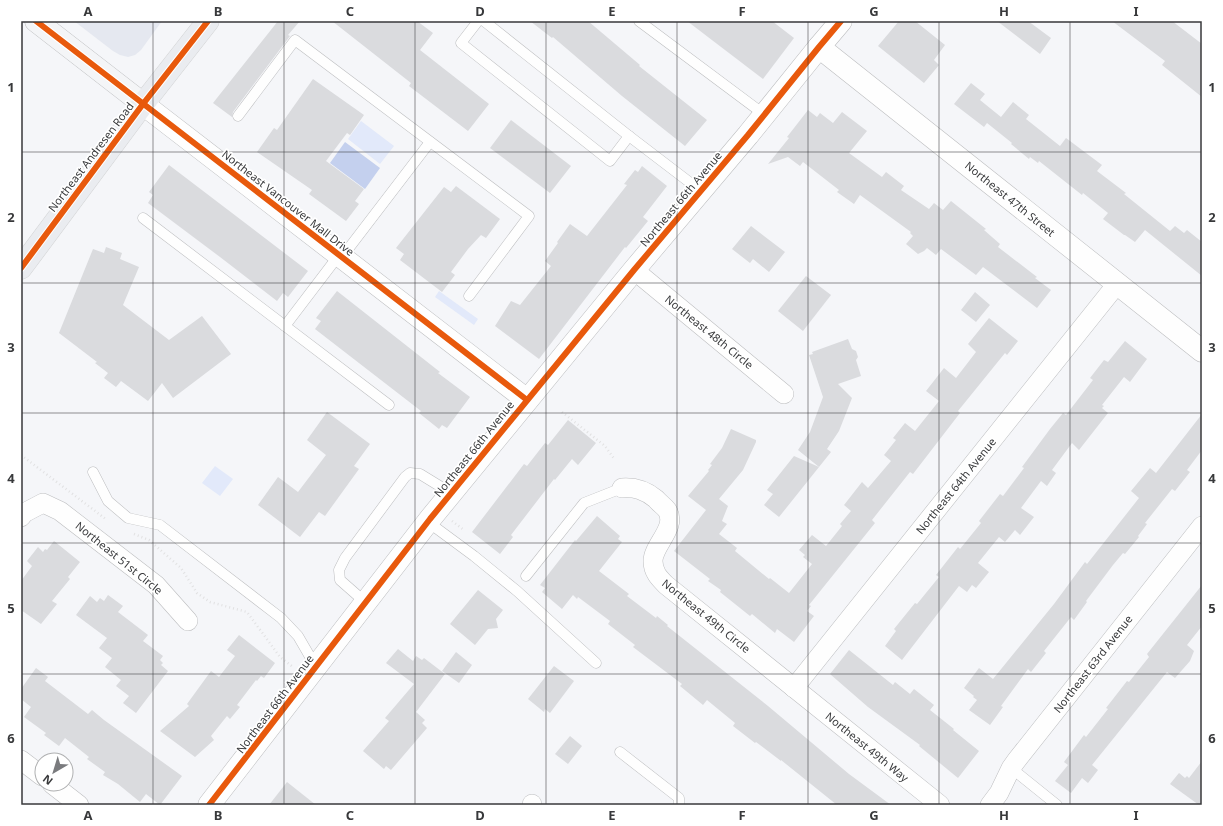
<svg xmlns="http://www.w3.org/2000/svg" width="1223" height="826" font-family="'Noto Sans',sans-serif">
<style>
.built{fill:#e5e8f0}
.green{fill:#e2e9fa}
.water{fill:#c4d0ee}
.building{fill:#dadbde}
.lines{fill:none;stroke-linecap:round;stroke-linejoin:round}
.service-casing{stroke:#bcbdbf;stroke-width:11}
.minor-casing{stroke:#bcbdbf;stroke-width:20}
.tertiary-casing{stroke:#bcbdbf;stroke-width:23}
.secondary-casing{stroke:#bcbdbf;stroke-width:23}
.primary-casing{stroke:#d3d4d5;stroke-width:23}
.path{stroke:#e1e1e2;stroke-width:2.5;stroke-dasharray:1 3;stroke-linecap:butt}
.service{stroke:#fefefe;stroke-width:10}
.minor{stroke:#fefefe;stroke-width:19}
.tertiary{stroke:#fefefe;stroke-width:22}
.secondary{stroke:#f4f5f7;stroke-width:22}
.primary{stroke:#eaecf0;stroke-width:22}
.cycleway-casing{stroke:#fff;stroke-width:8}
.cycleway{stroke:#e8590c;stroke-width:6}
.grid{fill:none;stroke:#38393b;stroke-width:1;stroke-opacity:0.55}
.labels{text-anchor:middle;stroke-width:3.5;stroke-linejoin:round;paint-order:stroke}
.street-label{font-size:11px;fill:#38393b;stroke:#fff}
.neatline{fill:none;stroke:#38393b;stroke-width:1.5}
.grid-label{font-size:13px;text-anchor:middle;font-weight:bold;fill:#38393b}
</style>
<rect width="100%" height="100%" fill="#f5f6f9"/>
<path class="built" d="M74 21H162L141 50 135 55 128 57 120 55 113 51Z"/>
<g class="green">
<path d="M361 121 394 146 380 164 348 139Z"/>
<path d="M439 291 478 319 474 325 435 297Z"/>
<path d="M215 466 233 479 220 496 202 483Z"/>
</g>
<path class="water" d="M345 142 380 168 365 189 330 163Z"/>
<g class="building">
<path d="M278 21H300L288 35 290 36 233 112 232 117 213 103Z"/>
<path d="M332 21H417L433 33 420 50 489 104 468 131 409 86 411 83Z"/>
<path d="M530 21H588L640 65 639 66 707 120 685 146 622 96 553 37 552 38Z"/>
<path d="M687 21H772L794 38 763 79Z"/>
<path d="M899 21H915L945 45 934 60 939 65 924 83 878 46Z"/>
<path d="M997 21H1028L1051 38 1040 54Z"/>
<path d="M1112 21H1172L1202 44V97L1162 65 1165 61Z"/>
<path d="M313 79 364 115 350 135 347 133 326 161 364 189 355 201 359 204 346 221 309 194 312 190 257 152 274 128 277 130Z"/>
<path d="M971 83 985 94 980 100 1001 117 1013 102 1029 115 1026 119 1060 146 1066 138 1102 165 1097 171 1126 193 1124 194 1170 231 1175 226 1184 233 1187 230 1202 242V276L1145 230 1135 242 1125 235H1124L1103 219 1108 213 1083 193 1082 195 1039 161 1038 163 1030 157 1029 159 1011 144 1012 143 987 123 984 127 954 104Z"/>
<path d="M808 110 817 117 820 113 833 123 842 112 867 131 849 153 882 177 886 172 904 186 901 190 929 209 934 203 943 210 951 201 986 229 984 230 1000 244 998 247 1037 277 1035 278 1051 290 1037 308 983 267 976 275 941 249 936 255 927 248 924 251 918 254 906 244 913 236 910 233 911 232 860 195 854 204 837 192 839 190 803 162 800 166 788 157 768 164 789 138 787 137Z"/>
<path d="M511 120 571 166 550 193 490 148Z"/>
<path d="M169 165 308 271 288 297 283 293 277 301 220 257 148 203 153 195 149 192Z"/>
<path d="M642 166 667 186 643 217 648 221 626 248 625 247 539 359 495 326 511 301 520 305 551 266 545 261 558 243 557 242 570 224 587 236 627 185 624 184 635 170 638 172Z"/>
<path d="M456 186 500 219 486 238 481 235 468 249 451 272 455 275 442 292 400 260 404 254 396 248 444 187 451 192Z"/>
<path d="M751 226 785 252 769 272 753 259 750 263 732 249Z"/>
<path d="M106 247 122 253 120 259 139 267 123 305 169 340 202 316 231 354 173 398 162 383 148 401 121 381 116 387 104 378 108 373 95 363 97 362 59 333 93 249 104 253Z"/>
<path d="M806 276 831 295 803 331 778 311Z"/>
<path d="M337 291 440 372 438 373 470 397 447 428 442 425 439 429 419 413 421 411 315 329 321 321 316 318Z"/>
<path d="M975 292 990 305 976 322 961 310Z"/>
<path d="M989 318 1018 341 1007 355 1005 353 958 411 960 413 913 474 910 472 872 520 875 523 809 605 811 606 807 611 814 616 794 642 777 629 775 633 752 614 750 616 720 592 721 590 708 581 710 579 674 551 706 510 688 496 709 471 708 470 712 465 710 464 722 448 731 429 756 440V442L743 470 719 499 728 506 722 521 727 524 719 534 737 548 735 551 769 579 770 578 789 593 812 564 803 557 805 555 799 550 812 535 826 546 842 526 840 524 851 511 844 505 862 482 868 488 891 461 884 455 896 440 893 438 905 423 915 431 939 401 926 391 944 368 956 378 976 352 968 344Z"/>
<path d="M848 339 852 349 856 351 858 357 856 360 861 376 838 384 852 398 839 431 827 449 831 452 819 467 798 450 810 432 823 397 809 355 813 354 812 352Z"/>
<path d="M1125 341 1147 359 1130 382 1124 377 1102 405 1104 406 1102 408 1108 413 1079 450 1072 443 1052 470 1056 473 1047 486 1041 481 1021 508 1034 517 1020 535 1015 530 1005 542 999 537 978 563 989 572 976 588 972 585 967 592 959 586 902 660 885 646 896 631 894 629 915 603 917 604 939 577 936 575 958 547 960 549 981 523 979 521 1000 494 1003 496 1024 468 1022 467 1050 429 1063 413 1066 415 1093 380 1090 378 1104 360 1108 362Z"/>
<path d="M327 412 370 444 354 466 359 469 325 516 319 512 300 537 258 505 278 477 298 492 326 455 307 440Z"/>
<path d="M1202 414V450L1187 470 1190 472 1175 491 1172 489 1145 523 1147 524 1138 536 1139 537 1125 554 1123 553 1113 565 1086 601 1087 602 1074 620 1071 617 1044 651 1046 653 1031 672 1028 669 1001 706 1003 707 990 725 969 710 977 700 973 697 974 696 964 688 979 668 993 679 1054 604 1085 562 1087 564 1139 498 1131 491 1150 468 1156 473Z"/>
<path d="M568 420 596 443 578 465 572 459 555 480 554 479 511 535 513 537 500 554 472 532 524 464 527 466 545 443 548 445Z"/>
<path d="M794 456 819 467 779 517 764 505 773 494 767 490Z"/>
<path d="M597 516 620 536 618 539 622 542 599 571 629 594 627 596 656 618 657 616 668 625 667 626 768 706 849 774 891 805H837L781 760V761L756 742 755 743 733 726 735 723 707 700 703 705 680 686 682 684 633 647 635 645 608 624 610 621 578 597 577 599 573 595 562 609 542 592 545 588 540 585 575 540 576 541Z"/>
<path d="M54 541 80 562 68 577 70 579 52 601 57 604 41 624 21 610V581L32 566 27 561 38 547 43 552 45 549 47 550Z"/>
<path d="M1202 585V626L1187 645 1194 651 1190 661 1175 678 1167 672 1092 765 1098 770 1088 783 1082 778 1071 793 1055 781 1068 765 1064 762 1084 735 1086 737 1108 709 1106 708 1127 681 1129 682 1149 657 1147 654Z"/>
<path d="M478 590 503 610 496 619 498 628 488 629 475 645 450 624Z"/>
<path d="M108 595 123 606 118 612 148 635 143 641 163 656 160 660 163 663 161 665 168 671 136 713 123 703 129 696 116 686 121 680 105 667 112 658 99 648 107 638 76 615 90 596 97 602 100 598 104 601Z"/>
<path d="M239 635 275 663 264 678 261 676 257 681 256 680 237 705 240 707 230 719 227 716 211 736 214 740 195 757 160 731 189 706 187 704 211 671 219 677 235 656 227 650Z"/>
<path d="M398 649 413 661 416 656 422 660 424 658 445 674 416 712 425 720 422 723 427 728 391 770 386 766 384 769 363 751 389 721 385 718 414 684 386 663Z"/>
<path d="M849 650 893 685 895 682 910 694 914 689 934 705 930 710 954 729 953 730 979 751 958 778 919 746 920 745 868 707 830 674Z"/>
<path d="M456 652 472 665 459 683 442 671Z"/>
<path d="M554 666 574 681 550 713 545 709 544 712 528 699Z"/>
<path d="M36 668 48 677 45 681 88 714 92 710 104 720 182 776 160 805 146 794 140 802 118 784 103 775 105 772 87 759 89 757 65 738 59 746 44 735 46 733 24 717 31 707 21 699V689Z"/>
<path d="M570 736 582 746 568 764 555 754Z"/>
<path d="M1202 761V805H1199L1170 784 1179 773 1185 778 1187 776 1189 778Z"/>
<path d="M287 782 316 805H269Z"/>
</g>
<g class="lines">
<g class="service-casing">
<g id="service">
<path d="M478 21 461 43 610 161 629 136"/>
<path d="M484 21 629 136 701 191"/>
<path d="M639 21 765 115"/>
<path d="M238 116 295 40 529 216 469 296"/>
<path d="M143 218 389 405"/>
<path d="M342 257 430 142"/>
<path d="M285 326 339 255"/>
<path d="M93 472 108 501 128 518 160 525 281 618 298 636 316 667"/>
<path d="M428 522 474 556 517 591 596 663"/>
<path d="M526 576 584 503 622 488"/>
<path d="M365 602 340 580 339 570 345 558 405 477 410 473 420 474 451 493"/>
<path d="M620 752 679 798V805"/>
<path d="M1011 768 1057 805"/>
</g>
</g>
<g class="minor-casing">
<g id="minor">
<path d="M634 270 784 394"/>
<path d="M622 488C635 487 645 490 656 499 659 503 664 506 667 510 678 527 653 545 653 561 653 572 659 578 666 585L940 805"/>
<path d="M21 517 24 513 43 503 60 511 156 585 188 621"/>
<path d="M794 688 1117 284"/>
<path d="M21 760 42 776"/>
<path d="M52 784 79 805"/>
<path d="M532 804V805"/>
<path d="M990 805 999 793 1011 768 1016 761 1202 526"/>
</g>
</g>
<g class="tertiary-casing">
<g id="tertiary">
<path d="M819 47 1202 351"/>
<path d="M143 104 527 400"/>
<path d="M209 805 430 519 634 270 748 135 819 47 841 21"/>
</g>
</g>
<g class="secondary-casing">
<path id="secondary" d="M36 21 143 104"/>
</g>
<g class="primary-casing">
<path id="primary" d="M21 268 143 104 208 21"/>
</g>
<g class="path">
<path d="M562 412 605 446 615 460"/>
<path d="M21 455 107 520"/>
<path d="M452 521 464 530"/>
<path d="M134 534 149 540 181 568 197 593 210 602 247 612 280 657 293 667"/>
</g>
<use href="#service" class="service"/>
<use href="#minor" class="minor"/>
<use href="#tertiary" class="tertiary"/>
<use href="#secondary" class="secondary"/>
<use href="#primary" class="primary"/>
<g class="cycleway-casing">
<g id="cycleway">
<path d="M36 21 527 400"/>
<path d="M21 268 143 104 208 21"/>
<path d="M209 805 430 519 634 270 748 135 819 47 841 21"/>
</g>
</g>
<use href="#cycleway" class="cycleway"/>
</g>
<path class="grid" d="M153 21V805M284 21V805M415 21V805M546 21V805M677 21V805M808 21V805M939 21V805M1070 21V805M21 152H1202M21 283H1202M21 413H1202M21 543H1202M21 674H1202"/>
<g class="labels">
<g class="street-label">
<text transform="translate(91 157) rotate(-53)" y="4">Northeast Andresen Road</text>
<text transform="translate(681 199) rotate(-50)" y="4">Northeast 66th Avenue</text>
<text transform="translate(1010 199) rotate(39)" y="4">Northeast 47th Street</text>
<text transform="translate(288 203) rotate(38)" y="4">Northeast Vancouver Mall Drive</text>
<text transform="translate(709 332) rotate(39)" y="4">Northeast 48th Circle</text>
<text transform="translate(474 449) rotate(-51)" y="4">Northeast 66th Avenue</text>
<text transform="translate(956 486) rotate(-51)" y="4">Northeast 64th Avenue</text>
<text transform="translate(119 558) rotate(39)" y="4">Northeast 51st Circle</text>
<text transform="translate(706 616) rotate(39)" y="4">Northeast 49th Circle</text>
<text transform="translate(1093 664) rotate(-52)" y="4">Northeast 63rd Avenue</text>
<text transform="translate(275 704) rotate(-53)" y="4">Northeast 66th Avenue</text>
<text transform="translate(867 747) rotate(39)" y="4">Northeast 49th Way</text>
</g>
</g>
<rect width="1223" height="826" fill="none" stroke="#ffffff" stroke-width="44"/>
<g transform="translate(54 772) rotate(218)"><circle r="19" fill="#ffffff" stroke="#afb0b1"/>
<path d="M0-3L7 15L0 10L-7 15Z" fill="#7a7b7e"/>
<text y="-6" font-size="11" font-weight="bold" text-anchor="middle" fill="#38393b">N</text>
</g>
<rect x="22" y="22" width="1179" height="782" class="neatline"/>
<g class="grid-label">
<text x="88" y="16">A</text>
<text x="218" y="16">B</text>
<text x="350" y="16">C</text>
<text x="480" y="16">D</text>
<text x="612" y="16">E</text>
<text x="742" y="16">F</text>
<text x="874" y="16">G</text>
<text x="1004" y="16">H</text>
<text x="1136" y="16">I</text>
<text x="11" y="92">1</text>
<text x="1212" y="92">1</text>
<text x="11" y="222">2</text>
<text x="1212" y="222">2</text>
<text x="11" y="352">3</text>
<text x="1212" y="352">3</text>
<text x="11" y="483">4</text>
<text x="1212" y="483">4</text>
<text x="11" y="613">5</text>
<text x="1212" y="613">5</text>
<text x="11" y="743">6</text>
<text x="1212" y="743">6</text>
<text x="88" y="820">A</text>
<text x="218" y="820">B</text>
<text x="350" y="820">C</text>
<text x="480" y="820">D</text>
<text x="612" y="820">E</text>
<text x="742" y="820">F</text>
<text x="874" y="820">G</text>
<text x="1004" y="820">H</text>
<text x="1136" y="820">I</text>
</g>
</svg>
